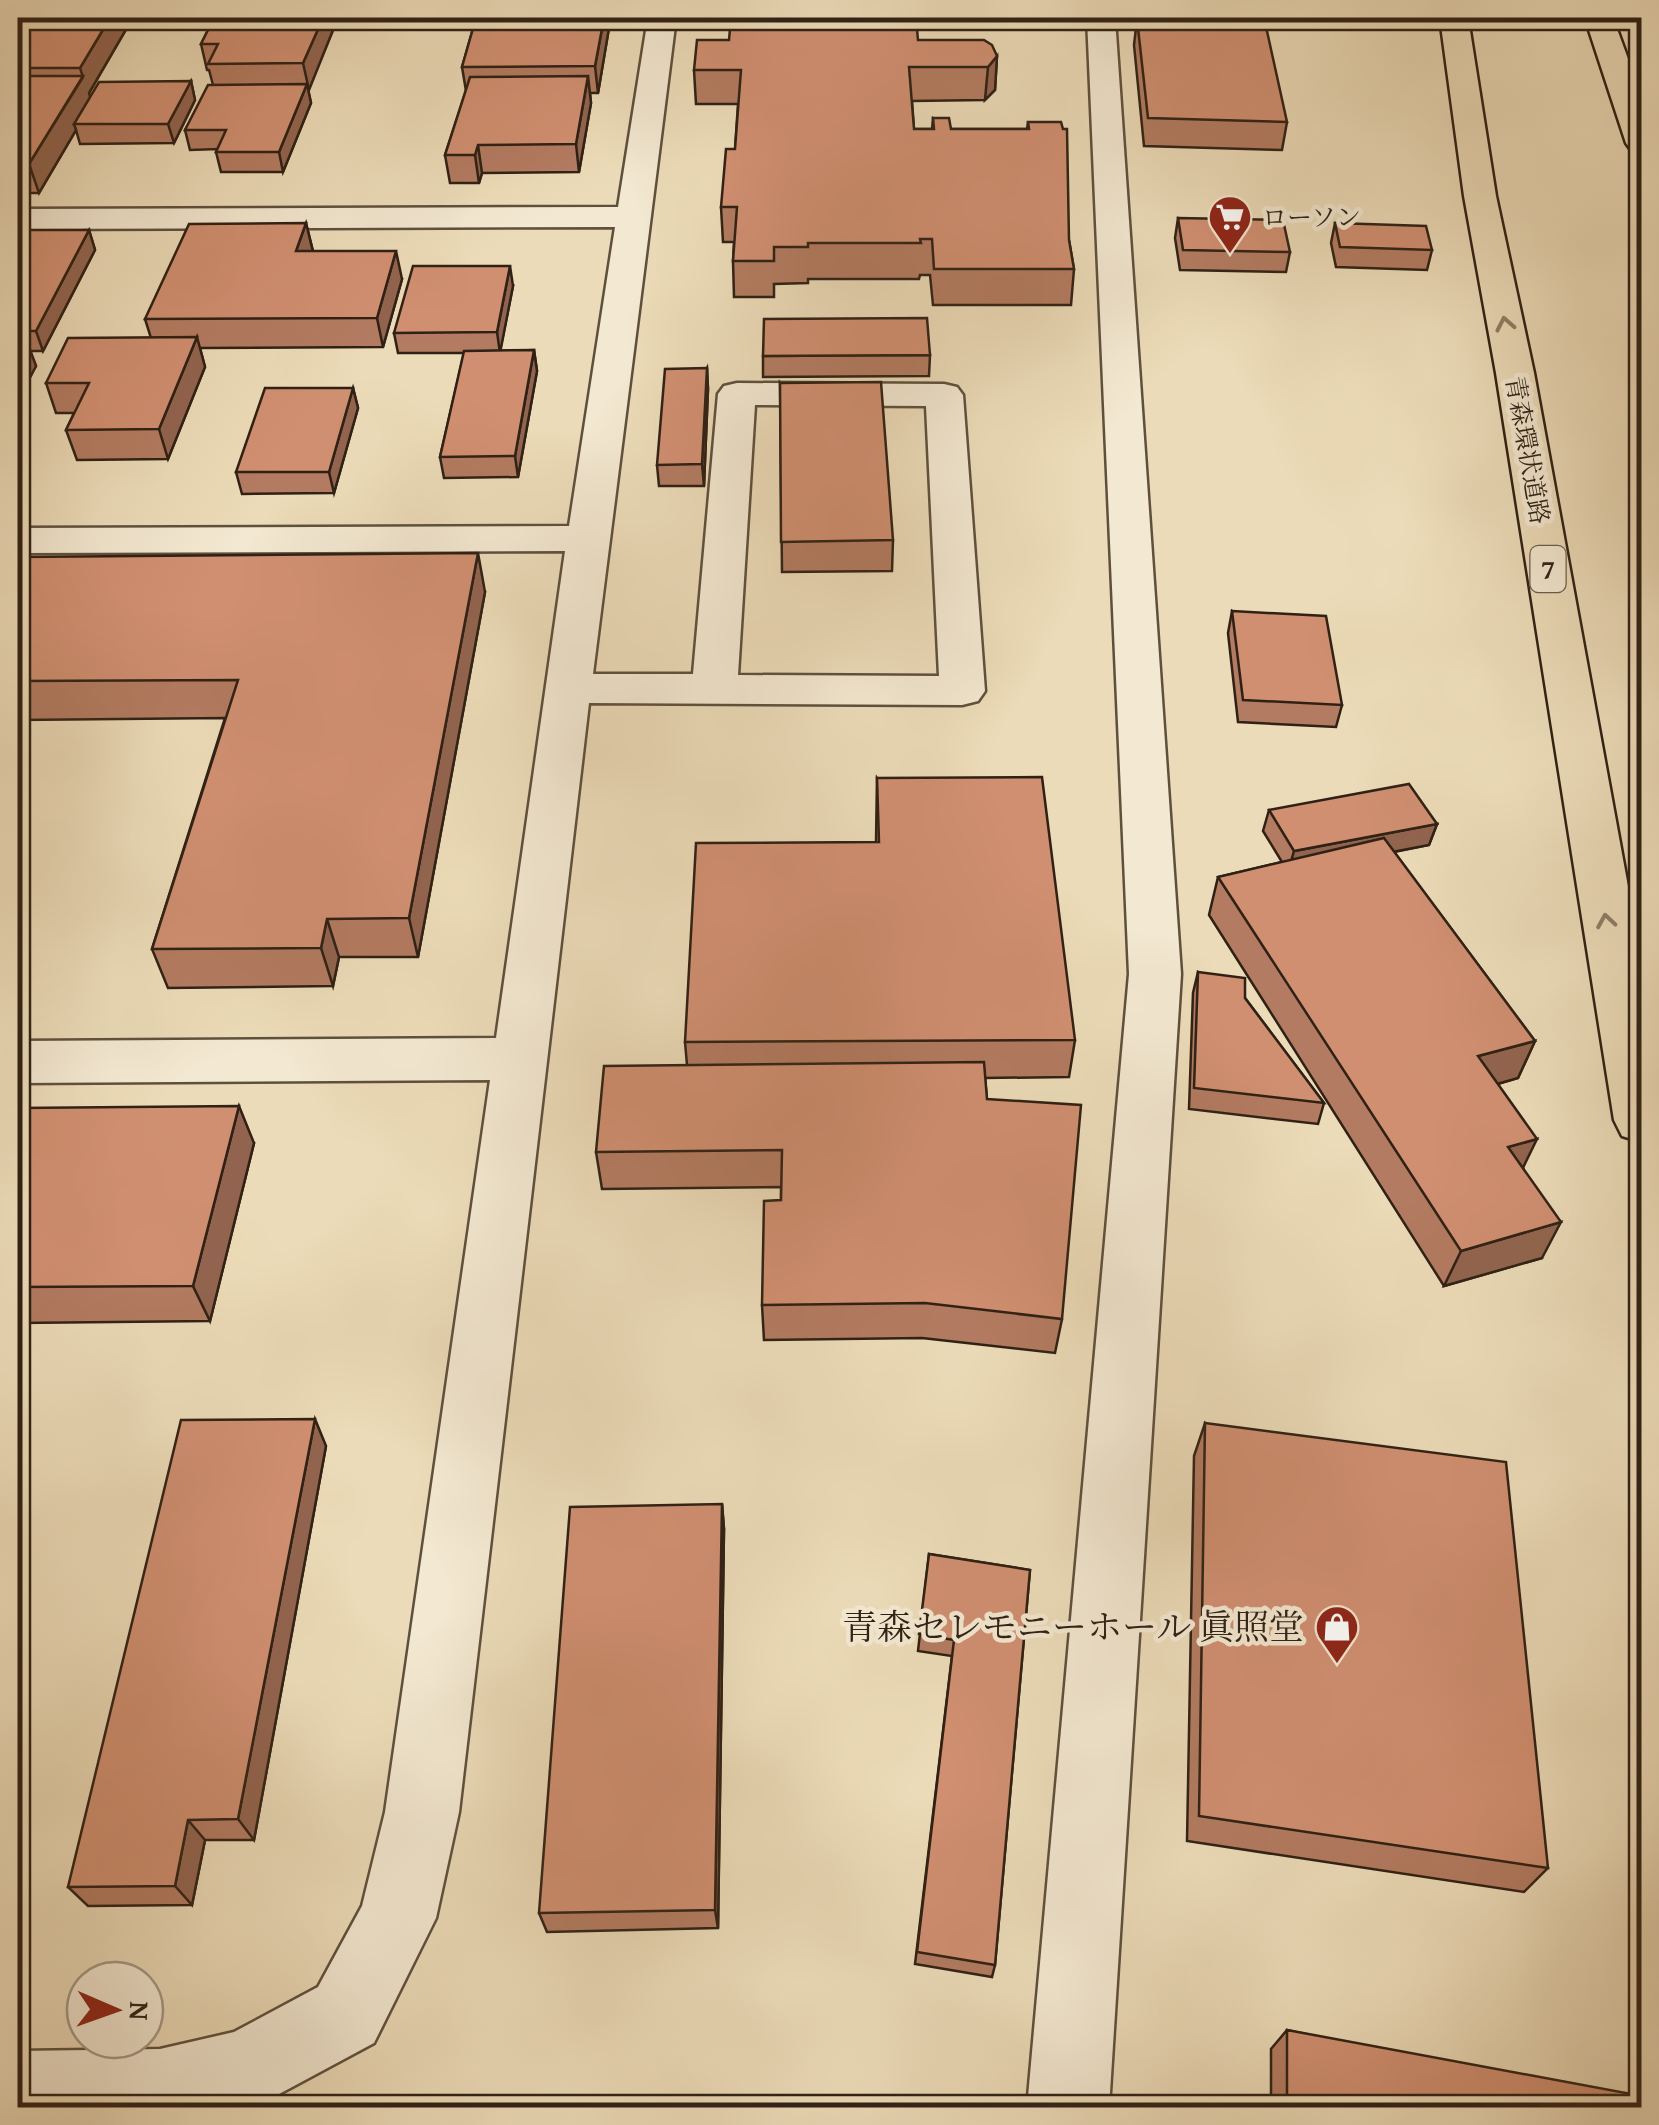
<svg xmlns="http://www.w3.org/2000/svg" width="1659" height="2125" font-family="'Gentium Book Plus','Noto Serif JP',serif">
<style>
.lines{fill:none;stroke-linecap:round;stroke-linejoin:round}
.minor-casing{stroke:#5e503e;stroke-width:5}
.highway-casing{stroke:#2f2115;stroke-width:5}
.minor{fill:#f3e8d1;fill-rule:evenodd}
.highway{fill:#ecdbb8;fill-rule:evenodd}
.wall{fill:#b37b61;stroke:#2f2115;stroke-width:2.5}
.shaded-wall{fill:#92644f;stroke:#2f2115;stroke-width:2.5}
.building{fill:#d08f71;stroke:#2f2115;stroke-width:2.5}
.oneway{stroke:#8e7e66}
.labels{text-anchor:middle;stroke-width:9;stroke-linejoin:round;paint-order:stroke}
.far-poi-label{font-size:25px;fill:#2f2115;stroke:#f3e8d1;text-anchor:start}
.far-street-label{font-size:25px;fill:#2f2115;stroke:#f3e8d1}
.shield{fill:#f3e8d1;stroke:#6a5d4d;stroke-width:2.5}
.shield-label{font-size:28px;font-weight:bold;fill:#2f2115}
.near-poi-label{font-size:35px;fill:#2f2115;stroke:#f3e8d1;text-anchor:end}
</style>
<rect width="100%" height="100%" fill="#ecdbb8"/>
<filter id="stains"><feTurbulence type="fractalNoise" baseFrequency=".002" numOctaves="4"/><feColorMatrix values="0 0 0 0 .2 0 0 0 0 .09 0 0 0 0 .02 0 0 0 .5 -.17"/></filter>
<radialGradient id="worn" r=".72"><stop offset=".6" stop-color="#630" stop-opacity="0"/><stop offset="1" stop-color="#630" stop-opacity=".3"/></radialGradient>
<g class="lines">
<g class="minor-casing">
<g id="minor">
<path d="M648 18H676L593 674H693L718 394 724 386 737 383 944 384 957 387 963 395 985 691 978 701 962 705 589 703 459 1812 436 1918 374 2043 253 2108H18V2051L160 2049 234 2032 318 1987 362 1906 385 1812 490 1080 18 1083V1041L496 1038 565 551 18 553V528L569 526 615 227 18 229V209L618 207ZM755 405 926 406 939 676 738 675Z"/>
<path d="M1087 18H1115L1181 974 1109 2108H1027L1129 974Z"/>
</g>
</g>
<g class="highway-casing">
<g id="highway">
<path d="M1440 18H1468L1496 196 1534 373 1642 963V1142L1622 1136 1614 1120 1496 373 1464 196Z"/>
<path d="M1585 18H1613L1642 97V152L1631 150 1626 143Z"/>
</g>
</g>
<use href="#minor" class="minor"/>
<use href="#highway" class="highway"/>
</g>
<g class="wall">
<path d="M18 18 128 26 89 93 90 97 191 81 195 100 174 143 80 144 76 130 39 193H18Z"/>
<path d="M214 18H331L333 30 308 90 311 103 283 172H221L216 152 218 149 190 150 185 130 213 85 209 70H207L201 44Z"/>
<path d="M476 18H608L609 28 598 93H590L591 103 579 172 482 173 479 183H450L445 155 466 91 462 67Z"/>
<path d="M1137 19 1287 122 1282 150 1144 146 1134 45Z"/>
<path d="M729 40H918L997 56 995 90 985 100 912 101 914 129H932L933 118 951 129H1027L1028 122 1069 240 1074 269 1071 305H933L930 275H920L919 279H808V283L774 284V297H734L733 261 734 242H723L721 207 735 149 738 104H696L694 70Z"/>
<path d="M1178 218 1290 252 1286 272 1180 270 1175 238Z"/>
<path d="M306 223 313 251 402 279 383 347 200 348 205 367 168 459 77 460 66 430 74 413H56L46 383 151 338 145 319Z"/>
<path d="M1335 223 1432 250 1427 270 1336 267 1331 243Z"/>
<path d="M89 230 95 250 43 351H30L36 366 18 400V232Z"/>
<path d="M513 286 500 351 534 350 537 371 518 477 444 478 440 457 464 353H398L394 333Z"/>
<path d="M930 355 929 376 763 377V356Z"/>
<path d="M707 368 708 389 704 486H659L657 465Z"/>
<path d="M780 383 893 540 892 571 782 572Z"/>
<path d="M353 388 358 408 334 493 242 494 236 472Z"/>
<path d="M18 557 485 592 418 957H339L333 986 168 988 152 949 225 718 18 720Z"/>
<path d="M1232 611 1342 705 1336 727 1238 722 1228 633Z"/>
<path d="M877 778 1075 1040 1069 1077 985 1078 987 1099 1062 1319 1055 1353 922 1338 764 1340 762 1305 781 1200V1187L602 1189 596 1152 687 1065 685 1042 876 842Z"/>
<path d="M1269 810 1437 824 1429 845 1394 852 1535 1041 1518 1078 1498 1084 1523 1168 1542 1258 1444 1286 1209 915 1218 877 1282 862 1263 831Z"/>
<path d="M1198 972 1245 998 1324 1103 1318 1124 1189 1109 1193 993Z"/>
<path d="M18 1108 254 1143 210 1321 18 1323Z"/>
<path d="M1205 1423 1548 1868 1524 1892 1187 1841 1194 1456Z"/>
<path d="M326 1446 254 1840H205L192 1905 88 1906 68 1887Z"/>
<path d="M722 1504 724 1529 718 1928 547 1932 539 1913Z"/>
<path d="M929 1554 1030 1570 995 1965 992 1977 915 1964 952 1656 918 1651Z"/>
<path d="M1287 2030 1642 2108H1271V2049Z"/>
</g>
<g class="shaded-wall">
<path d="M110 18H126L128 26 89 93 92 103 74 124 76 130 39 193 29 164 83 77 80 68Z"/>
<path d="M323 18H331L333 30 309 90 303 63Z"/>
<path d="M604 18H608L609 28 598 93 595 66Z"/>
<path d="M997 56 995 90 985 100 988 67Z"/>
<path d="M588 76 591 103 579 172 576 144Z"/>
<path d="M191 81 195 100 174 143 168 124Z"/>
<path d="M307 84 311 103 283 172 279 152Z"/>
<path d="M478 145 482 173 479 183 475 155Z"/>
<path d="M306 223 313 252 296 251Z"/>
<path d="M89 230 95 250 43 351 36 331Z"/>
<path d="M396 251 402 279 383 347 377 318Z"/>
<path d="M510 266 513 286 500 353 497 332Z"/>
<path d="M25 336 36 366 18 400V350Z"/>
<path d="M197 337 205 367 168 459 159 429Z"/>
<path d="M534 350 537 371 518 477 515 456Z"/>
<path d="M707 368 708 389 704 486 702 464Z"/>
<path d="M353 388 358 408 334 493 329 472Z"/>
<path d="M478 553 485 592 418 957 409 918Z"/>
<path d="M1437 824 1429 845 1288 872 1294 851Z"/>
<path d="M327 919 339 957 333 986 321 948Z"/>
<path d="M1535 1041 1518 1078 1462 1094 1478 1056Z"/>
<path d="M239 1106 254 1143 210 1321 193 1286Z"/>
<path d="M1537 1139 1519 1176 1508 1147Z"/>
<path d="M1561 1222 1542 1258 1444 1286 1461 1251Z"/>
<path d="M315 1419 326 1446 254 1840 238 1819Z"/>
<path d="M722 1504 724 1529 718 1928 715 1910Z"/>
<path d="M188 1820 205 1840 192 1905 175 1886Z"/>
</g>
<g class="building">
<path d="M18 18H110L80 68H18Z"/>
<path d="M214 18H323L303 63 208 64 218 44H201Z"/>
<path d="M476 18H604L595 66 462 67Z"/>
<path d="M731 18H916L918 40H984L992 45 997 56 988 67H909L914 129H934L933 118H949L951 129H1029L1028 122H1061L1063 129H1067L1069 240 1074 269H934L932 239H920L921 243H808V247H774V261H733L737 207H721L726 149H735L741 70H694L697 40H729Z"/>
<path d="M1137 19 1265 22 1287 122 1148 118Z"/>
<path d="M18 76H83L29 164 18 165Z"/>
<path d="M588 76 576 144 478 145 475 155H445L470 77Z"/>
<path d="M191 81 168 124H74L99 82Z"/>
<path d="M307 84 279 152H216L226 130H185L208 85Z"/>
<path d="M1178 218 1283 220 1290 252 1183 250Z"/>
<path d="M306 223 296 251H396L377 318 145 319 189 224Z"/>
<path d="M1335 223 1426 226 1432 250 1340 247Z"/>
<path d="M18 230H89L36 331H18Z"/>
<path d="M413 266H510L497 332 394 333Z"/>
<path d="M927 318 930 355 763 356 764 319Z"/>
<path d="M18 336H25L18 350Z"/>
<path d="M197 337 159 429 66 430 89 383H46L68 338Z"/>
<path d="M534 350 515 456 440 457 464 351Z"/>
<path d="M707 368 702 464 657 465 665 369Z"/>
<path d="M881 382 893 540 781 542 780 383Z"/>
<path d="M265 388H353L329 472H236Z"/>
<path d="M478 553 409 918 327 919 321 948 152 949 238 680 18 681V557Z"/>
<path d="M1232 611 1326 616 1342 705 1243 700Z"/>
<path d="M1042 777 1075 1040 685 1042 696 843 879 842 877 778Z"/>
<path d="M1409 784 1437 824 1294 851 1269 810Z"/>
<path d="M1384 838 1535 1041 1478 1056 1537 1139 1508 1147 1561 1222 1461 1251 1218 877Z"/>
<path d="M1198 972 1245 978V998L1324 1103 1194 1088Z"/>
<path d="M984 1062 987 1099 1081 1105 1062 1319 925 1303 762 1305 764 1201 781 1200 782 1150 596 1152 604 1066Z"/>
<path d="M239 1106 193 1286 18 1287V1108Z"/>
<path d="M315 1419 238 1819 188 1820 175 1886 68 1887 181 1420Z"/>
<path d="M1205 1423 1506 1462 1548 1868 1199 1816Z"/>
<path d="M722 1504 715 1910 539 1913 570 1507Z"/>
<path d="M929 1554 1030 1570 995 1965 917 1952 954 1640 919 1634Z"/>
<path d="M1287 2030 1642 2096V2108H1287Z"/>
</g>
<defs><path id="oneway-chevron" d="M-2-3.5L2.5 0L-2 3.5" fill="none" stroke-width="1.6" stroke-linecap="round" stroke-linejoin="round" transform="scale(2.5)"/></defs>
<g class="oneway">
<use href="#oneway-chevron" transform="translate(1505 324) rotate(-101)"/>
<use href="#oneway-chevron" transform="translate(1606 921) rotate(-99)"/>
</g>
<defs>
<g id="supermarket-pin" transform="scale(2.25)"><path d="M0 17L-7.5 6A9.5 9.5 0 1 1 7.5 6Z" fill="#8f2418" stroke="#f3e8d1"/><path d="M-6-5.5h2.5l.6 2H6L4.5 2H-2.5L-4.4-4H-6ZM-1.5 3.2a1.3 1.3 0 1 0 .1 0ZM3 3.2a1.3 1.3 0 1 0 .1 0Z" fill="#fff"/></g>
<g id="shop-pin" transform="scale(2.25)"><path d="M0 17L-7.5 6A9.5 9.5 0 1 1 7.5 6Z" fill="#8f2418" stroke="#f3e8d1"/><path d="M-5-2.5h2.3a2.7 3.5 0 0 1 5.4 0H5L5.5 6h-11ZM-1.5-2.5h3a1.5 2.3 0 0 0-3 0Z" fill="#fff"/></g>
</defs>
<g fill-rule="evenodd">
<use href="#supermarket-pin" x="1230" y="217"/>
<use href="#shop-pin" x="1337" y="1627"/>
</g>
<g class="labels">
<g class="far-poi-label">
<text x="1262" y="226">ローソン</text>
</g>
<g class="far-street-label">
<text transform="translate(1528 450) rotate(80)" y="9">青森環状道路</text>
</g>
<rect class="shield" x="1530.5" y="546" width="35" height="46" rx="8"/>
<g class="shield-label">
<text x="1548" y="579">7</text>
</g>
<g class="near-poi-label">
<text x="1304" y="1639">青森セレモニーホール 眞照堂</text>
</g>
</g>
<rect width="1659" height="2125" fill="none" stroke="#ecdbb8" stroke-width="60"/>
<rect x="20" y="20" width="1619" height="2085" fill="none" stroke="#2f2115" stroke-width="5"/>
<rect x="30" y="30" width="1599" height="2065" fill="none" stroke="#2f2115" stroke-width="2.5"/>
<g transform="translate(115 2010) rotate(92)"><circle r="48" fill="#f3e8d1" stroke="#a59886" stroke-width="2.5"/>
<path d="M0-8L18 38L0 25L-18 38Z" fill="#8f2418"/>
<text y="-15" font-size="28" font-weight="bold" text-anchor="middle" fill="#2f2115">N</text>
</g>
<rect width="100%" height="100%" filter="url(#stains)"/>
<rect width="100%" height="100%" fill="url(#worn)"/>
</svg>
